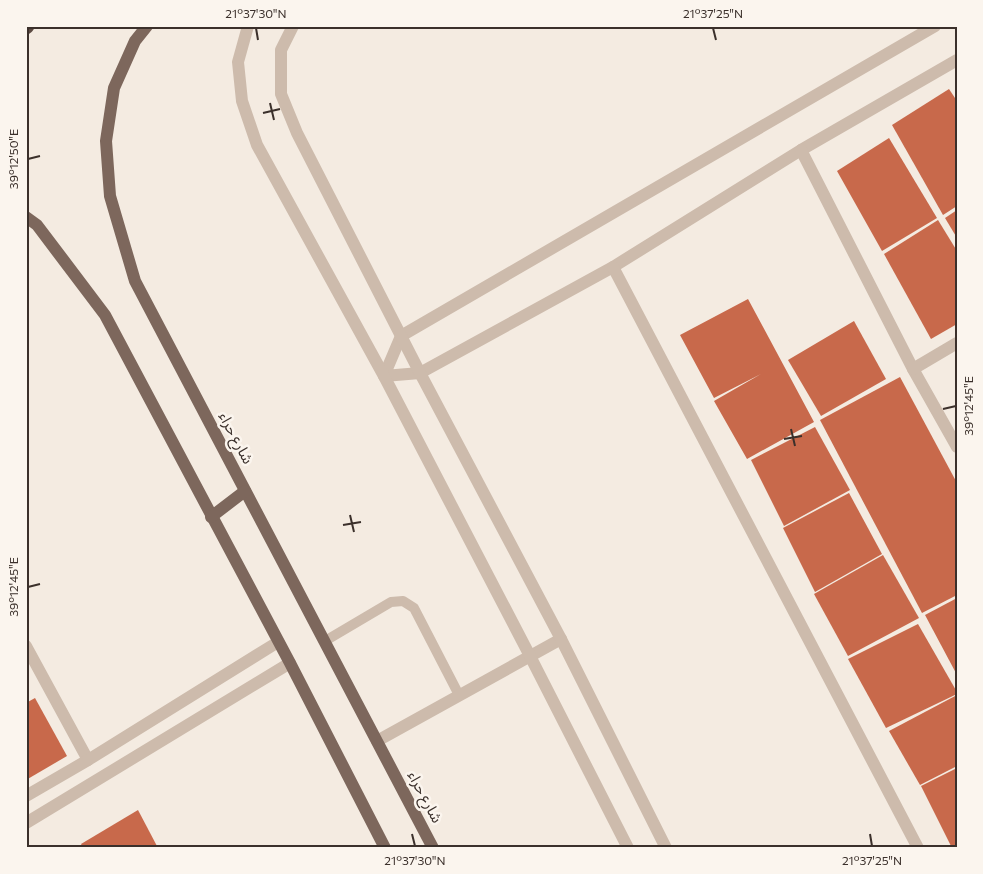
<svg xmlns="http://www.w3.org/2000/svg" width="983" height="874" font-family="Commissioner,'Noto Sans Arabic',sans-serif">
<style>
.building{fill:#c8694b}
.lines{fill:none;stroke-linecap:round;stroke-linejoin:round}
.service{stroke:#cdbbac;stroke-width:10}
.minor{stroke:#cdbbac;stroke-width:12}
.tertiary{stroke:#cdbbac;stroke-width:12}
.primary{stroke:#7d675c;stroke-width:12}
.motorway{stroke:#5c4a42;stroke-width:15}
.ticks{fill:none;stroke:#3b302b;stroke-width:2}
.labels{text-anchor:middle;stroke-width:5;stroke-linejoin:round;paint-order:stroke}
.street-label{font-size:15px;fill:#3b302b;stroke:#fbf5ee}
.neatline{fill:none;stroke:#3b302b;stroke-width:2}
.ticks-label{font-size:12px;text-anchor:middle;fill:#3b302b}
</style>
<rect width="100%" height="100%" fill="#f4ebe1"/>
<g class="building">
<path d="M949 89 957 101V206L943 215 892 125Z"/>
<path d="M889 138 937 218 882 251 837 171Z"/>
<path d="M957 210V238L945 218Z"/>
<path d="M938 220 957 251V324L931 339 884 254Z"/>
<path d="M748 299 814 422 747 459 714 401 761 374 714 398 680 335Z"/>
<path d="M854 321 886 379 821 416 788 360Z"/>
<path d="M900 377 957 483V595L922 613 820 420Z"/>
<path d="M815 427 850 490 784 526 751 460Z"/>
<path d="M849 493 882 554 815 592 783 528Z"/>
<path d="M883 555 919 618 848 656 814 594Z"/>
<path d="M957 598V675L925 615Z"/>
<path d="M918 624 957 692V694L886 728 848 659Z"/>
<path d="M957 695V766L920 785 889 731Z"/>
<path d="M35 698 67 756 26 780V703Z"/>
<path d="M957 768V848H952L921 786Z"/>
<path d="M138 810 158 848H83L81 844Z"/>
</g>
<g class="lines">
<path class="service" d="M325 641 391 602 403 601 414 608 459 695"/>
<g class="minor">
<path d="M935 26 401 336 384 376 420 373 613 267 801 150 957 60"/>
<path d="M801 150 913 369 957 447"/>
<path d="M613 267 918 848"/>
<path d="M913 369 957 343"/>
<path d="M26 646 88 760"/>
<path d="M377 741 561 639"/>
<path d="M26 796 88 760 278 642"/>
<path d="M26 823 290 663"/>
</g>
<g class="tertiary">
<path d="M248 26 238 62 242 101 257 145 384 376 530 656 628 848"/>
<path d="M293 26 281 50V94L297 133 420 373 561 639 666 848"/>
</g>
<g class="primary">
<path d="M147 26 135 41 114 88 106 141 110 196 135 281 433 848"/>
<path d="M26 217 37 225 105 315 290 663 385 848"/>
<path d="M211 517 245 491"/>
</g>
<path class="motorway" d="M26 27 27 26"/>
</g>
<path class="ticks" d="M256 28 258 40M713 28 716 40M270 103 274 120M263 113 280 109M28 159 40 156M943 409 956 406M791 429 795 446M784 439 802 436M350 515 354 532M343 525 361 522M28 587 40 584M412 834 415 846M870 834 872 846"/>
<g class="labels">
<g class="street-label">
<text transform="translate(236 438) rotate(62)" y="5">شارع حراء</text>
<text transform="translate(425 797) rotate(62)" y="5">شارع حراء</text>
</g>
</g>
<rect width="983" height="874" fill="none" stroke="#fbf5ee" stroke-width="55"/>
<rect x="28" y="28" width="928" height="818" class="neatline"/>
<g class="ticks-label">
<text x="256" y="18">21°37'30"N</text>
<text x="713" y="18">21°37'25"N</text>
<text transform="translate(14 159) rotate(-90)" y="4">39°12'50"E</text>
<text transform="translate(969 406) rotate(-90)" y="4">39°12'45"E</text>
<text transform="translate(14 587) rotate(-90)" y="4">39°12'45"E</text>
<text x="415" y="865">21°37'30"N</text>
<text x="872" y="865">21°37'25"N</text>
</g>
</svg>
